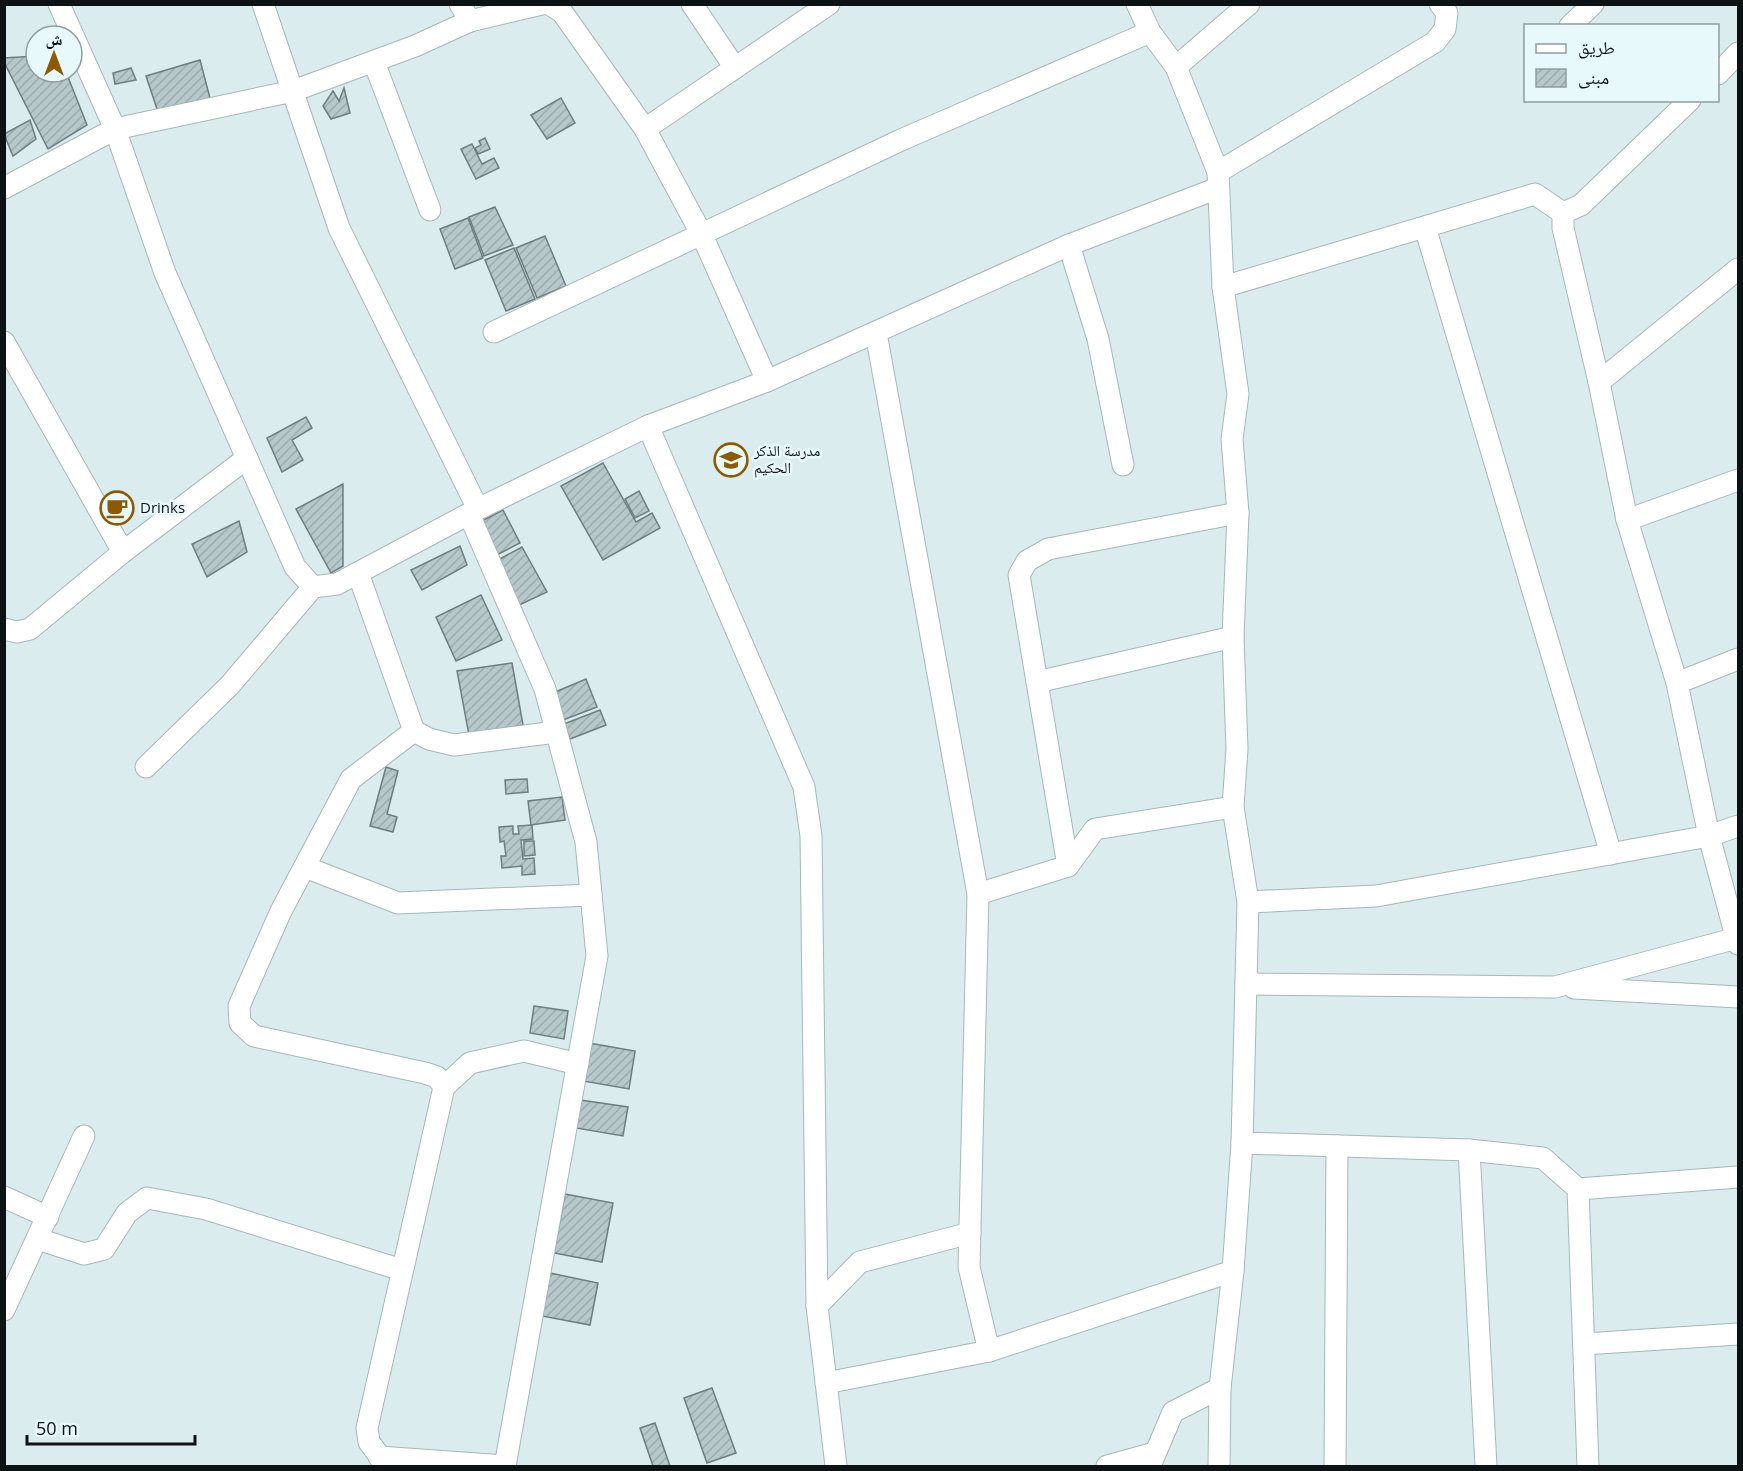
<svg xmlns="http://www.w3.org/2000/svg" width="1743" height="1471" font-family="'Open Sans','Noto Naskh Arabic',sans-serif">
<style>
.building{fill:url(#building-hatch);stroke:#6e7d7f;stroke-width:1.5}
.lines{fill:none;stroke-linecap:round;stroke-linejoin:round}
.street-casing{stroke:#a7b7b9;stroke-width:23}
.street{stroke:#fff;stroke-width:21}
.labels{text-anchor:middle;stroke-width:5;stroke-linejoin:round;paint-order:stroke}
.poi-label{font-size:15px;fill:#0d1314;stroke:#e8f9fc;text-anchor:start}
</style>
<defs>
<pattern id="building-hatch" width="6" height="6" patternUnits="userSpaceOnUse" patternTransform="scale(1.5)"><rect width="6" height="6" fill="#b7c8cb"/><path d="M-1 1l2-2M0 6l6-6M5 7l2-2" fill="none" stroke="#9cabad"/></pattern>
</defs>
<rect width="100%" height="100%" fill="#dbecee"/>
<g class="building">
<path d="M36 56V72H66L87 125 48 149 4 62V58Z"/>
<path d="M200 60 211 102 160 118 146 76Z"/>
<path d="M131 68 136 80 115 84 113 73Z"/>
<path d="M344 88 350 113 331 119 323 106 333 91 339 101Z"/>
<path d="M561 98 575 123 547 139 531 115Z"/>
<path d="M30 120 36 139 13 156 4 134Z"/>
<path d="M485 138 490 149 478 154 475 148 481 145 479 141Z"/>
<path d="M472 144 482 164 494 158 499 168 476 179 461 149Z"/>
<path d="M495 207 513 245 484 256 469 217Z"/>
<path d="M468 218 483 258 455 269 440 229Z"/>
<path d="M545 236 566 286 537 298 516 248Z"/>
<path d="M514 248 535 299 506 311 485 260Z"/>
<path d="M306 417 312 428 292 440 303 460 282 472 267 438Z"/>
<path d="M603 463 636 522 652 513 660 528 603 560 561 486Z"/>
<path d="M343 484V566L331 573 296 509Z"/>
<path d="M639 491 649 511 635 518 625 499Z"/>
<path d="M503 510 520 543 491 558 474 525Z"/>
<path d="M239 521 247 552 207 577 192 544Z"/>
<path d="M460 546 467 565 422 590 411 570Z"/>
<path d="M522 547 547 592 515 607 494 562Z"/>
<path d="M481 595 502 640 456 661 436 617Z"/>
<path d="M512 663 523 725 469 735 457 671Z"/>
<path d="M586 679 597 707 563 720 553 693Z"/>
<path d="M600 710 606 725 570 739 564 724Z"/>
<path d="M386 767 398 771 387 814 397 817 393 832 370 826Z"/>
<path d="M527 779 528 792 506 794 505 780Z"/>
<path d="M562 797 565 820 531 825 528 801Z"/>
<path d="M532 825 533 839 521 840 523 859 534 858 535 874 522 875V866L502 868 501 856H506L504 841 500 842 499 827 513 826V834H519L518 826Z"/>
<path d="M524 841H534L535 855 524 856Z"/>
<path d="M534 1006 568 1011 564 1039 530 1033Z"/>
<path d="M589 1043 635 1051 629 1089 583 1081Z"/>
<path d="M580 1100 628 1107 623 1136 576 1128Z"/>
<path d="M565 1194 613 1203 602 1262 554 1253Z"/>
<path d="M550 1273 598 1283 590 1325 542 1316Z"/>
<path d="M712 1388 736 1453 707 1463 684 1398Z"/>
<path d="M655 1423 670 1466H653L640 1428Z"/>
</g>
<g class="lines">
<g class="street-casing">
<g id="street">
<path d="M59 4 115 129 165 273 295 567 313 587 337 584 478 509 648 426 804 787 811 836 817 1306 836 1466"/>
<path d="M263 4 339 228 478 509"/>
<path d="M460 4 470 21"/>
<path d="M549 4 562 12 645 129 702 235 767 381"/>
<path d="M692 4 735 68"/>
<path d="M1570 26 1593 4"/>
<path d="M374 62 430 210"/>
<path d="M1176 67 1249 4"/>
<path d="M1718 74 1738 53"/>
<path d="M645 129 829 4"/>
<path d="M1218 172 1435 42 1445 29 1447 13 1440 4"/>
<path d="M4 188 115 129 293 91 415 46 470 21 542 4"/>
<path d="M1425 227 1611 854"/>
<path d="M1069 245 1098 339 1123 465"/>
<path d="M1738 269 1599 382 1627 520 1677 683 1709 836 1738 944"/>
<path d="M1223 287 1535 194 1563 213"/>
<path d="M494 332 901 140 1150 32"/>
<path d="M876 333 978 894 969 1267 989 1351"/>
<path d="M4 342 123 552"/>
<path d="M1599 382 1563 228V213L1581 205 1690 100"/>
<path d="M648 426 767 381 1069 245 1218 188"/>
<path d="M469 514 545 689 586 842 597 956 505 1466"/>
<path d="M1627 520 1738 480"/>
<path d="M358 573 414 731 429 739 454 745 556 732"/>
<path d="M4 629 17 632 30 629 123 552 247 458"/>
<path d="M1037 682 1233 637"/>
<path d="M1677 683 1738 659"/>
<path d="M146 767 230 685 313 587"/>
<path d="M1068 866 1019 575 1027 561 1048 549 1238 513"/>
<path d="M305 867 398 903 591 895"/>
<path d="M978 894 1068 866 1095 829 1233 807"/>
<path d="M1248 902 1376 896 1709 836 1738 826"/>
<path d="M1246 984 1555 987 1737 938"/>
<path d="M1574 988 1738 997"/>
<path d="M444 1087 470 1063 524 1051 578 1064"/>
<path d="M1242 1143 1469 1150 1543 1158 1578 1189 1588 1466"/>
<path d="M1469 1150 1486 1466"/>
<path d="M1578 1189 1738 1177"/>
<path d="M4 1197 48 1217"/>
<path d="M38 1239 84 1254 104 1249 127 1213 147 1198 206 1209 402 1270"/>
<path d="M817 1306 860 1262 970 1233"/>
<path d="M4 1310 84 1136"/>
<path d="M1584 1344 1738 1334"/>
<path d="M826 1383 989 1351 1233 1271 1242 1143 1248 902 1233 807 1237 749 1233 637 1238 513 1232 439 1238 394 1223 287 1218 172 1176 67 1150 32 1137 4"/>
<path d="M379 1457 505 1466"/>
<path d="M387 1466 369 1442 367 1428 444 1087 437 1077 425 1073 254 1036 240 1023 239 1006 281 911 351 779 414 731"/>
<path d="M1107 1466 1154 1453"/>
<path d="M1150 1466 1173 1412 1220 1388"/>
<path d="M1219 1466 1220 1388 1233 1271"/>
<path d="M1335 1466 1337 1146"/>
</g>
</g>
<use href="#street" class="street"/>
</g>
<defs>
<g id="school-ring" transform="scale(1.725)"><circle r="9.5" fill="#e8f9fc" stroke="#8b5a02" stroke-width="1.5"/><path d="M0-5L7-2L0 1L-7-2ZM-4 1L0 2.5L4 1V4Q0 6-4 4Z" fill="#8b5a02"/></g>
<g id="cafe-ring" transform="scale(1.725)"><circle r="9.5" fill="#e8f9fc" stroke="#8b5a02" stroke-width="1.5"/><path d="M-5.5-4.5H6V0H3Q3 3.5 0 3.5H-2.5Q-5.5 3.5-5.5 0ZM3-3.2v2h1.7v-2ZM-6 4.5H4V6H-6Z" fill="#8b5a02"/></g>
</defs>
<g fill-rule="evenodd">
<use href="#school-ring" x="731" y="460"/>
<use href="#cafe-ring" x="117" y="508"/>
</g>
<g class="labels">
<g class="poi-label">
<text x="754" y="456">مدرسة الذكر<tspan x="754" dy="17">الحكيم</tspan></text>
<text x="140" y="513">Drinks</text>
</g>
</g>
<rect width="1743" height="1471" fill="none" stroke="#0d1314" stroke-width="12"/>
<rect x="1524" y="24" width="195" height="78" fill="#e8f9fc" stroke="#909d9f" stroke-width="1.5"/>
<rect x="1536" y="44" width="30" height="9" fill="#ffffff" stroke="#909d9f" stroke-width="1.5"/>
<text x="1578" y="54" font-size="18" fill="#0d1314">طريق</text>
<rect x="1536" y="69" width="30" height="18" fill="url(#building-hatch)" stroke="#909d9f" stroke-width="1.5"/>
<text x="1578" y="84" font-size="18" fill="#0d1314">مبنى</text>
<g transform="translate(54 54)"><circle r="28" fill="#e8f9fc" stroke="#909d9f" stroke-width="1.5"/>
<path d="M0-4.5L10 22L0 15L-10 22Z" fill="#8b5a02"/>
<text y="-9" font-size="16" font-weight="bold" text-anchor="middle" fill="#0d1314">ش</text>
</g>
<path d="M27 1435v9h168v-9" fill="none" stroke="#0d1314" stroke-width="3"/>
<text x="36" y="1435" font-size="18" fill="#0d1314" stroke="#e8f9fc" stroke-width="4.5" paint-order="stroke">50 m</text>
</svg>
